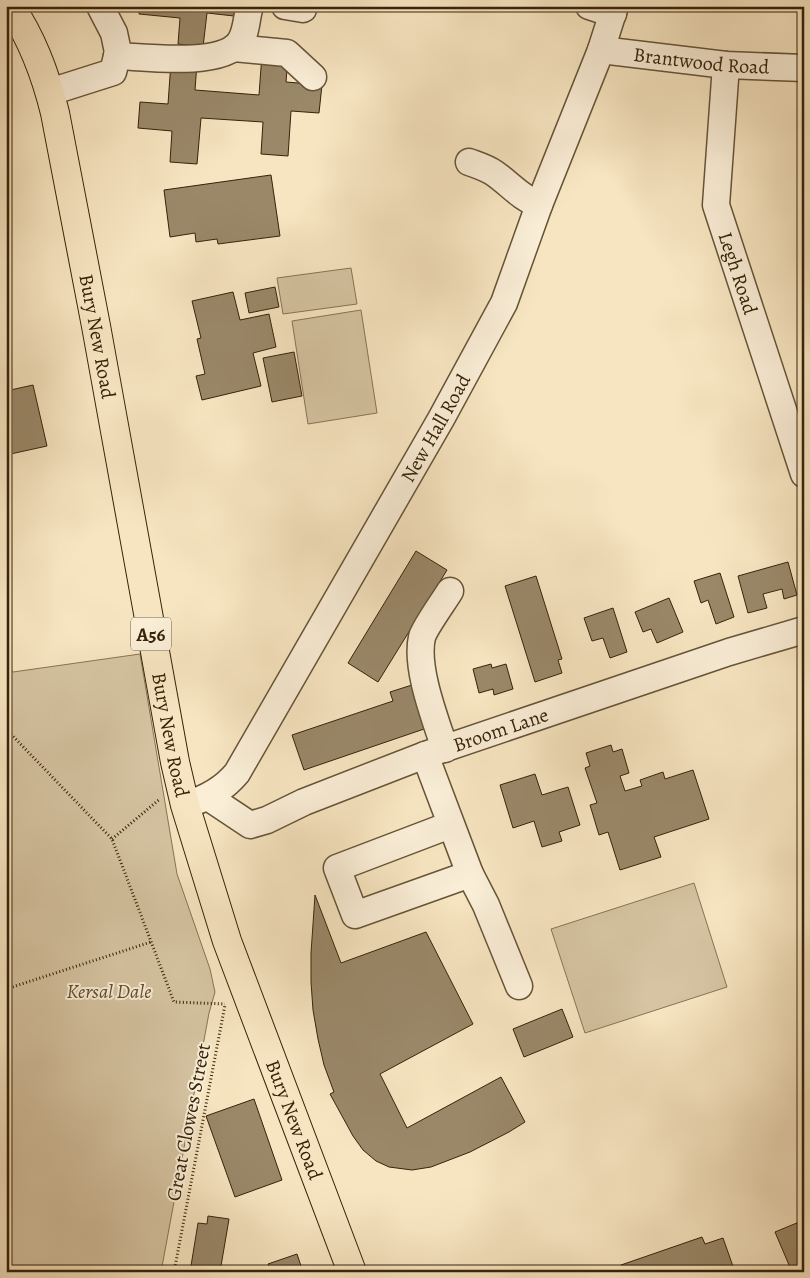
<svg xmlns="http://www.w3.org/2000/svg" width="810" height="1278" font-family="Alegreya,serif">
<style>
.green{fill:#d6c4a2;stroke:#867456}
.building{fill:#9a8869;stroke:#362309}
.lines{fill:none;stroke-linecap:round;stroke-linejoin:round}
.minor-casing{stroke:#665437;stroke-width:29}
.highway-casing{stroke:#362309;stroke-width:30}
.path{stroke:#362309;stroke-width:3;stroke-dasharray:1 2.5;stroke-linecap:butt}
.minor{stroke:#faeed7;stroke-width:26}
.highway{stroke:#f7e5c1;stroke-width:28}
.labels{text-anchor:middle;stroke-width:4;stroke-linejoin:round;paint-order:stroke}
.shield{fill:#faeed7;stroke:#716047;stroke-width:1}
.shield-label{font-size:19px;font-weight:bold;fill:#362309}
.street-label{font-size:20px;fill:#362309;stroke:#faeed7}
.park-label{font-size:20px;font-style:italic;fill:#5e4b2f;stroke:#faeed7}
</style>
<rect width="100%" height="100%" fill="#f7e5c1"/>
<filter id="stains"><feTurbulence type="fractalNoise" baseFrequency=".004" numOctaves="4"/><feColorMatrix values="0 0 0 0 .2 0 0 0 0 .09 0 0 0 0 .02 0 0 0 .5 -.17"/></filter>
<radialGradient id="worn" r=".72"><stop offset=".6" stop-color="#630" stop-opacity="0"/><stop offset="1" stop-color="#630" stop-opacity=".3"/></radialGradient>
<g class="green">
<path d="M351 268 357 304 283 314 277 278Z"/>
<path d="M361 310 377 413 308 424 292 321Z"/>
<path d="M140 654 177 874 210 969 215 992 209 1013 161 1272H6V662L13 672Z"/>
<path d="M694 883 727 987 585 1033 551 929Z"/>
</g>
<g class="building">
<path d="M139 6H235L234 16 207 13 203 47 178 44 180 18 139 14Z"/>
<path d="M262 54 288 56 286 82 322 85 319 113 291 111 288 156 261 154 263 122 201 118 197 164 170 162 172 131 138 128 140 102 168 104 171 62 197 63 195 90 259 95Z"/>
<path d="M271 175 280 236 218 244 217 239 196 242 195 233 170 237 164 190Z"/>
<path d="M275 287 279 307 249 313 245 293Z"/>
<path d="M233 292 240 320 269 314 276 347 253 353 261 386 202 400 196 376 205 374 197 339 201 338 192 301Z"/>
<path d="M294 352 302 396 272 402 263 358Z"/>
<path d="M33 385 47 446 6 455V391Z"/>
<path d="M416 551 447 570 378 682 348 663Z"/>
<path d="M788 562 797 595 784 599 782 589 763 594 767 608 748 613 738 576Z"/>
<path d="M720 573 734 617 716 624 708 600 701 603 694 581Z"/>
<path d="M536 576 562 659 558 660 562 673 535 682 505 586Z"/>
<path d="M669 598 683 632 657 643 651 629 643 632 635 612Z"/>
<path d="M613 608 627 652 610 658 603 638 592 641 584 618Z"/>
<path d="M491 664 492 668 506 664 513 689 494 695 493 689 479 693 473 669Z"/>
<path d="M412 685 427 728 304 770 292 735 393 701 390 692Z"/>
<path d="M611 745 613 752 622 749 629 773 620 776 625 791 642 786 640 780 663 772 665 779 693 770 709 819 654 837 661 857 620 870 608 832 599 835 590 805 597 803 585 768 590 766 586 753Z"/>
<path d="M535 774 542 795 568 787 580 825 559 832 562 841 542 847 534 821 513 828 500 785Z"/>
<path d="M315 895 341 963 426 932 473 1024 380 1074 407 1128 501 1077 525 1122 509 1132 470 1152 431 1167 412 1170 389 1167 376 1161 363 1150 353 1136 330 1094 334 1092 324 1065 318 1039 313 1010 311 982V953Z"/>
<path d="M562 1009 573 1037 524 1057 513 1029Z"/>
<path d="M254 1099 282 1180 235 1197 206 1116Z"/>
<path d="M208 1216 229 1219 220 1272H190L198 1223 207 1224Z"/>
<path d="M804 1220V1272H792L775 1232Z"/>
<path d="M702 1237 705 1244 723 1238 735 1272H623L621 1265Z"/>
<path d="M297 1254 303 1272H271L268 1264Z"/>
</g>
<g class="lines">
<g class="minor-casing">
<g id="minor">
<path d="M285 6 303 9"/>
<path d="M589 6 613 14"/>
<path d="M234 48 287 53 313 77"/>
<path id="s1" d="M601 50 726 65 804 68"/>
<path d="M117 56C145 57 220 67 239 43 247 33 246 18 250 6"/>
<path id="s2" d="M726 65 716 205 804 474"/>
<path d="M50 92 113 72 118 52 114 33 100 6"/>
<path d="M469 162C477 165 487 168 494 173 510 184 521 198 539 205"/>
<path d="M445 749C435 718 415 668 422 637 425 627 444 601 450 591"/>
<path d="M425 755 470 874 355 915 337 868 450 825"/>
<path id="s3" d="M208 797 250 825 267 820 304 802 425 755 729 652 804 630"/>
<path id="s4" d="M185 805C206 799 223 790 237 773L441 419 504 303 539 205 601 50 615 6"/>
<path d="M470 874 486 905 519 986"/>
</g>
</g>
<g class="highway-casing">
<g id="highway">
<path id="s5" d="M10 6C32 38 46 76 55 113L96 326 175 762 185 805 227 941 352 1272"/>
</g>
</g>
<g class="path">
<path d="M6 729 112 839 174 1002 225 1004"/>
<path d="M112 839 160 799"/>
<path d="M6 989 151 942"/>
<path d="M174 1272 225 1005"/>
</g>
<use href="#minor" class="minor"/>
<use href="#highway" class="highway"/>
</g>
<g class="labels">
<rect class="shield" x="131" y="617.5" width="40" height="33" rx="4"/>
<g class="shield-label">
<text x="151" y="641">A56</text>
</g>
<g class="street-label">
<text dy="7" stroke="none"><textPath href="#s1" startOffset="101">Brantwood Road</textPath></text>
<text dy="7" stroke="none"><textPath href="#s2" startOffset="212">Legh Road</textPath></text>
<text dy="7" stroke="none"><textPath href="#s5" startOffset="344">Bury New Road</textPath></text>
<text dy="7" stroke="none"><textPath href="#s4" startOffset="460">New Hall Road</textPath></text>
<text dy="7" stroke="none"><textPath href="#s3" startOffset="319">Broom Lane</textPath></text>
<text dy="7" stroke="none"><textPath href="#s5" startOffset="749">Bury New Road</textPath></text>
<text dy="7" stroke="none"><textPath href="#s5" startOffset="1154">Bury New Road</textPath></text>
<text transform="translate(188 1122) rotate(-79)" y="7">Great Clowes Street</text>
</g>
<g class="park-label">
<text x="109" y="998">Kersal Dale</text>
</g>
</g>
<rect width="810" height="1278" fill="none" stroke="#f7e5c1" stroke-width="25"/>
<rect x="8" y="8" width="795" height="1263" fill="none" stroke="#362309" stroke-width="2.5"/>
<rect x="12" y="12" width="785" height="1253" fill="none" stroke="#362309"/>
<rect width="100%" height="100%" filter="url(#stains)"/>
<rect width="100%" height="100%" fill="url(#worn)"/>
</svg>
